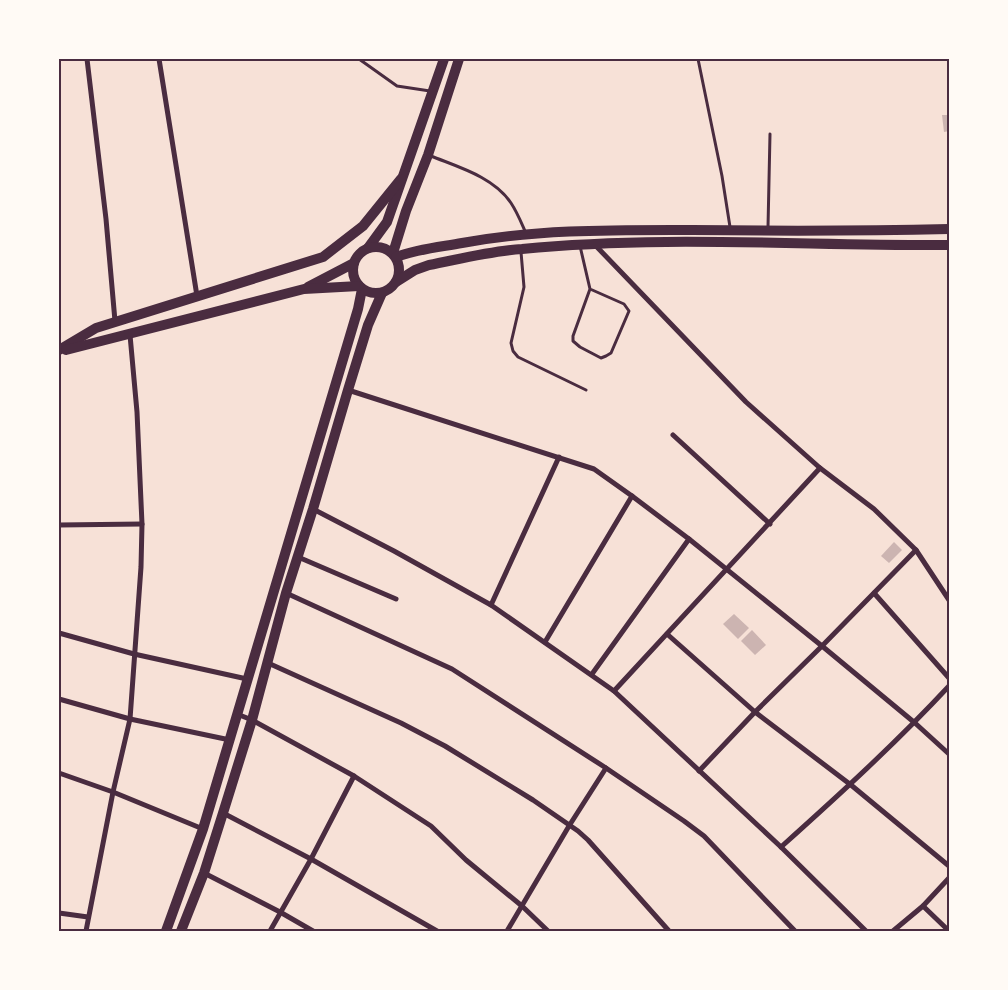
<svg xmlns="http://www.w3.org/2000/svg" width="1008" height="990" font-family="'DM Sans',sans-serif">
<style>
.building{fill:#ccb4b1}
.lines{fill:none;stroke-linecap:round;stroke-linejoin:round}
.service{stroke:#4a2c40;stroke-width:3}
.minor{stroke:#4a2c40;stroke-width:5}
.primary{stroke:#4a2c40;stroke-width:10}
.trunk{stroke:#4a2c40;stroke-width:10}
.neatline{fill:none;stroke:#4a2c40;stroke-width:2}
</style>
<rect width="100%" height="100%" fill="#f7e1d7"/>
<g class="building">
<path d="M942 115H949V131L944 132Z"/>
<path d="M894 542 902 550 889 563 881 556Z"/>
<path d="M734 614 749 628 738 639 723 624Z"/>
<path d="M752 630 766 645 755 655 741 641Z"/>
</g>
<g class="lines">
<g class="service">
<path d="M359 59 397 86 430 91"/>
<path d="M698 59 722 176 730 227"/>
<path d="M431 156C458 167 494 177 511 203 517 212 521 222 525 231"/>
<path d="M768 227 770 134"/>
<path d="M580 246 590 289 573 336V341L580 347 601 358 606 356 611 353 629 311 624 304 590 289"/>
<path d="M521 252 524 287 511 343 513 351 518 357 586 390"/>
</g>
<g class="minor">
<path d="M87 59 106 219 115 321"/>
<path d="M159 59 197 296"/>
<path d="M596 246 746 402 820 468 874 509 916 550 949 600"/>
<path d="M348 390 594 469 632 496 689 539 822 646 915 723 949 754"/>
<path d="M673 435 770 524"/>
<path d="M313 509 394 551 491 605 614 691 781 847 866 931"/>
<path d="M59 525 142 524"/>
<path d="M298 557 396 599"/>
<path d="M286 593 452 669 606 768 684 821 704 836 795 931"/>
<path d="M874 593 949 678"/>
<path d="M491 605 559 457"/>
<path d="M59 633 134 654 247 679"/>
<path d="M667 634 755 712 851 785 949 866"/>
<path d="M545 642 632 496"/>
<path d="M268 663 401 723 445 746 533 800 578 831 588 840 669 931"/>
<path d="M592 674 689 539"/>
<path d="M614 691 820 468"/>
<path d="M59 699 130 719 230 740"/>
<path d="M237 714 252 720 354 776 431 826 466 860 522 906 548 931"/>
<path d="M699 771 755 712 822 646 916 550"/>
<path d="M59 773 113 792 203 829"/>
<path d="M223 813 311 859 437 931"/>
<path d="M781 847C839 795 896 743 949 686"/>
<path d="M204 873 280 912 313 931"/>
<path d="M923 906 949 931"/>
<path d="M59 913 88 917"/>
<path d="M86 931 113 792 130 719 141 567 142 524 137 412 130 335"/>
<path d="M270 931 311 859 354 776"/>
<path d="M507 931 569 826 606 768"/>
<path d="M893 931 923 906 949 878"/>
</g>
<g class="primary">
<path d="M368 248 387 222 444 59"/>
<path d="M393 253 406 211 428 155 459 59"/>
<path d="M166 931 203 829 358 309 362 289"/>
<path d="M181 931 204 873 223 813 252 720 286 593 313 509 348 390 368 325 382 293"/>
</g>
<g class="trunk">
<circle cx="376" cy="270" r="23"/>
<path d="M396 257C418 249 440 247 462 243 538 229 615 230 692 230 778 231 864 231 949 229"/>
<path d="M396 282 415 270 429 265C460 259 491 251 522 249 664 235 807 246 949 245"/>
<path d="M308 287 354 263"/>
<path d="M59 350 96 328 323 257 363 226 401 179"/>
<path d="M66 350 304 289 359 286"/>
</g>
</g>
<rect width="1008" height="990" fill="none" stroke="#fffaf5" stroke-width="120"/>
<rect x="60" y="60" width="888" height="870" class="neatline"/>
</svg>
